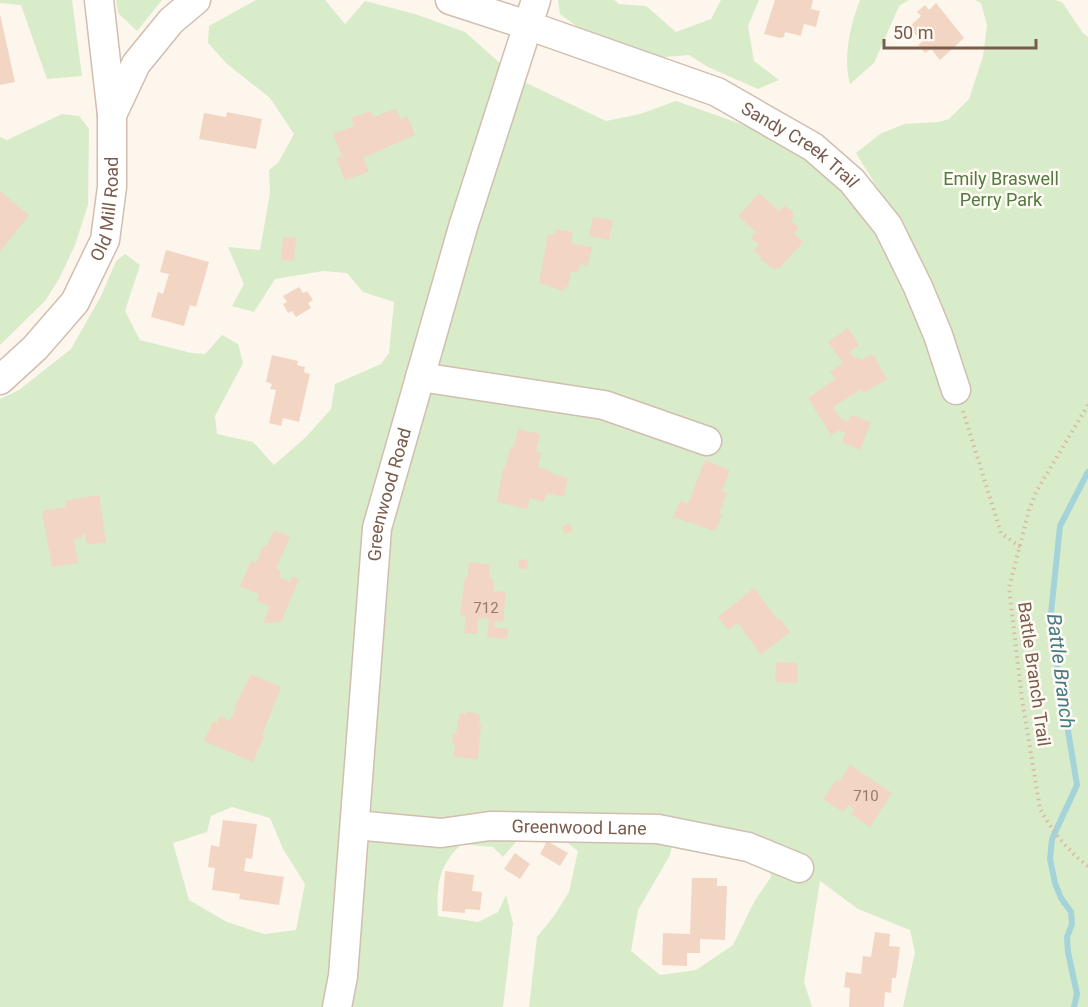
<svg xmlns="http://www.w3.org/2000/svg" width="1088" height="1007" font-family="Roboto,sans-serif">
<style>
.green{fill:#d8ecc9;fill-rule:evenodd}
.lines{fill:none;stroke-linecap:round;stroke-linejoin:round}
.stream{stroke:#a5d3da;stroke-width:6}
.building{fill:#f3d5c3}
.minor-casing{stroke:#d1beb0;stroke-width:31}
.path{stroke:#d9b8a5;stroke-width:4;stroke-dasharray:1.5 4.5;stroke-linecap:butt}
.minor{stroke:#fff;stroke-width:28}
.labels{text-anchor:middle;stroke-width:5;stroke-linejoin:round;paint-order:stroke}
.number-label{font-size:15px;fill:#987a6a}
.street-label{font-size:18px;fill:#7a5c4d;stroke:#fffaf3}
.park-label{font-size:18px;fill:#537a41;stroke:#fffaf3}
.water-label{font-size:20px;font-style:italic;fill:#437c86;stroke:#fffaf3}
</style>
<rect width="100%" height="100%" fill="#fdf6ec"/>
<g class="green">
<path d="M0 0H72L82 76 47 79 21 5 0 3Z"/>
<path d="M116 0H162L137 31 118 13Z"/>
<path d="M256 0H325L345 24 365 1 415 14 465 32 518 79 606 121 640 114 676 101 761 131 815 161 890 213 880 192 856 153 880 134 904 124 939 122 949 119 969 99 983 56 987 25 981 3 975 0H1055L1062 2 1083 33 1088 37V1007H903L915 952 910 930 858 909 820 881 804 982 812 1007H529L537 937 554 916 569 892 578 851 561 838 521 836 503 857 493 847 462 844C439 864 436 886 438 916L478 922 498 912 506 895 513 923 503 1007H0V399L19 390 71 349 101 296 116 261 125 254 140 265 125 311 140 340 191 353 205 354 222 335 238 344 243 363 215 416 217 434 253 442 274 465 306 437 331 409 335 384 381 364 389 353 394 302 363 292 347 273 323 271 275 279 254 312 232 306 244 284 228 247 260 250 270 193 269 170 278 163 294 134 270 98 227 64 208 43 209 26ZM232 807 270 818 283 849 305 884 296 930 264 934 227 922 189 900 173 843 207 832 211 816ZM679 823 764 841 771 877 754 902 733 945 696 970 660 975 631 951 638 910 669 857Z"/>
<path d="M558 0H614L619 4 646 6 676 32 711 19 721 0H759L748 26 754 61 779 80 758 89 708 67 689 55 654 58 591 37 560 14Z"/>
<path d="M860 0H909L899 6 874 63 850 84C843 57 850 26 860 0Z"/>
<path d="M62 114 79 116 89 129 88 205 75 245 59 279 45 301 0 345V137L7 140Z"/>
</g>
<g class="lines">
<path class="stream" d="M1074 1007 1077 994 1068 952 1067 937 1072 924 1071 912 1061 898 1055 883 1050 859 1052 839 1077 785 1050 623 1060 526 1088 472"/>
</g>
<g class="building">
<path d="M775 0H813L811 9 820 11 816 27 804 24 801 36 785 32 784 37 780 38 764 34Z"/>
<path d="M936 3 964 38 940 60 931 49 925 53 918 45 922 42 909 27 921 16 917 12 925 5 929 10Z"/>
<path d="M0 14 15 82 0 85Z"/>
<path d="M396 109 400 119 407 116 415 135 363 158 369 172 345 180 336 158 342 156 333 134 354 126 351 118 370 111 373 117Z"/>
<path d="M227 112 262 119 256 149 199 139 204 113 226 117Z"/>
<path d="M0 191 29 215 0 252Z"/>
<path d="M759 193 779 211 784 206 793 211V218L791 221 799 228 794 234 803 242 779 269 777 267 775 270 760 259 762 257 754 251 759 245 751 238 756 232 738 216Z"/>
<path d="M593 217 613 221 609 240 589 236Z"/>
<path d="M556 229 573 232 571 243 592 247 588 266 580 264 578 273 571 271 568 287H565L564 291 539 283 548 234 555 235Z"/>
<path d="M283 237 296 238 294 261 281 260Z"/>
<path d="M166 250 209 262 196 307 190 305 184 326 151 317 158 292 163 294 169 274 160 272Z"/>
<path d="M299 287 303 293 307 291 313 300 308 303 311 308 296 317 292 311 288 313 283 304 287 302 283 296Z"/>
<path d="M848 328 859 345 850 351 852 356 862 360 871 354 873 357 874 356 887 379 864 393 861 389 833 407 841 419 848 422 851 415 871 422 860 450 842 442 845 433 839 430 831 435 808 398 836 379 830 372 843 363 828 342Z"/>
<path d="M272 355 298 361 297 365 305 367 304 372 310 374 299 422 283 418 281 426 269 423 276 390 270 389 272 384 266 382Z"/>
<path d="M518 429 540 434 536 452 541 453 538 467 551 471V474L568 478 564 497 546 493 544 502 530 498 527 509 497 502 503 469H505L511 446 514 447Z"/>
<path d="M705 460 730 470 722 491 727 493 719 514 722 515 715 531 673 517 680 501 688 504Z"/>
<path d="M99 495 106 542 87 545 85 534 82 535V538L74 539 78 563 52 567 42 511 66 507 65 501Z"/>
<path d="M569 523 573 530 565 534 562 527Z"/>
<path d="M274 530 290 537 276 568 281 571 279 577 290 582 292 577 299 579 281 622 263 623 270 606 257 601 259 594 240 586 251 561 256 563 264 545 267 546Z"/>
<path d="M519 559 528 560 527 569 518 568Z"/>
<path d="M469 562 491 565 489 578 494 579 493 591 506 592 503 622 495 621 494 627 508 629 507 639 487 637 489 619 478 618 477 634 464 633 466 616 460 615 465 577H468Z"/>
<path d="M754 588 778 620 780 619 790 632 761 655 738 623 728 630 718 617Z"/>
<path d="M776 662 798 663 797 683 775 682Z"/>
<path d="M251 674 281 687 262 735 264 736 253 762 204 741 213 721 217 723 220 716 230 721 236 709 234 708Z"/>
<path d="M467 711 480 715 479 724H481L478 759 454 757 455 743H452L453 733 456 734 460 713 466 714Z"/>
<path d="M850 765 892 793 870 827 851 814 854 809 848 805 843 812 823 799 836 780 839 782Z"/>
<path d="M223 820 257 824 252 859 246 858 244 871 284 877 279 905 239 899 240 894 212 890 215 868 208 867 211 845 219 847Z"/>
<path d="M547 841 568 853 560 866 540 854Z"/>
<path d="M515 853 530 864 520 879 504 869Z"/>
<path d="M445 871 474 875 472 891 482 892 480 910 465 909V913L442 911Z"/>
<path d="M692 878H717V886H727L725 940 700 939V953H687V966L662 965 663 933 690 934Z"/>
<path d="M875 932 890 934 889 946 900 947 896 978H892L891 993 885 992 884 1007H849L850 988 844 987 846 972 861 974 863 956 871 957Z"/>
</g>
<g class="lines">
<g class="minor-casing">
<g id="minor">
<path id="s1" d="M450 0 527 25 717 92 813 147 852 181 888 226 918 287 938 335 956 390"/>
<path d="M112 115 136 64 171 21 196 0"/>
<path d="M420 377 604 405 707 441"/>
<path id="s2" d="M0 380 35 348 75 302 105 240 112 187V115L99 0"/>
<path id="s3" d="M355 825 441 833 490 826 658 829 748 847 799 868"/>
<path id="s4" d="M337 1007 343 976 377 528 463 227 536 0"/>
</g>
</g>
<g class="path">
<path d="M1088 405 1036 492 1029 510 1009 588 1022 699 1040 809C1051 829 1069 853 1088 866"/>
<path d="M963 411 1001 533 1020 547"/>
</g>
<use href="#minor" class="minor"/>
</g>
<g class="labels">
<g class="number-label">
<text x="486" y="613">712</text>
<text x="866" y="801">710</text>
</g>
<g class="street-label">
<text dy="6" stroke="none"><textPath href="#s1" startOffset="381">Sandy Creek Trail</textPath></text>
<text dy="6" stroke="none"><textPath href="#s2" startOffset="208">Old Mill Road</textPath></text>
<text dy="6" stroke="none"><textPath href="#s4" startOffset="516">Greenwood Road</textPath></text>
<text transform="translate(1034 674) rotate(82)" y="6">Battle Branch Trail</text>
<text dy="6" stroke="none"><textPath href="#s3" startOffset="225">Greenwood Lane</textPath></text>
</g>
<g class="park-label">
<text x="1001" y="185">Emily Braswell<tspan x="1001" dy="21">Perry Park</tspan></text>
</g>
<g class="water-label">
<text transform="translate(1061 671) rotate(83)" y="7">Battle Branch</text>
</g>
</g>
<path d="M884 39v9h152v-9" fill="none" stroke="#7a5c4d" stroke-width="3"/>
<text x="893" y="39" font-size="18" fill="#7a5c4d" stroke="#fffaf3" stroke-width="4.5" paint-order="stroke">50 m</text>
</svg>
